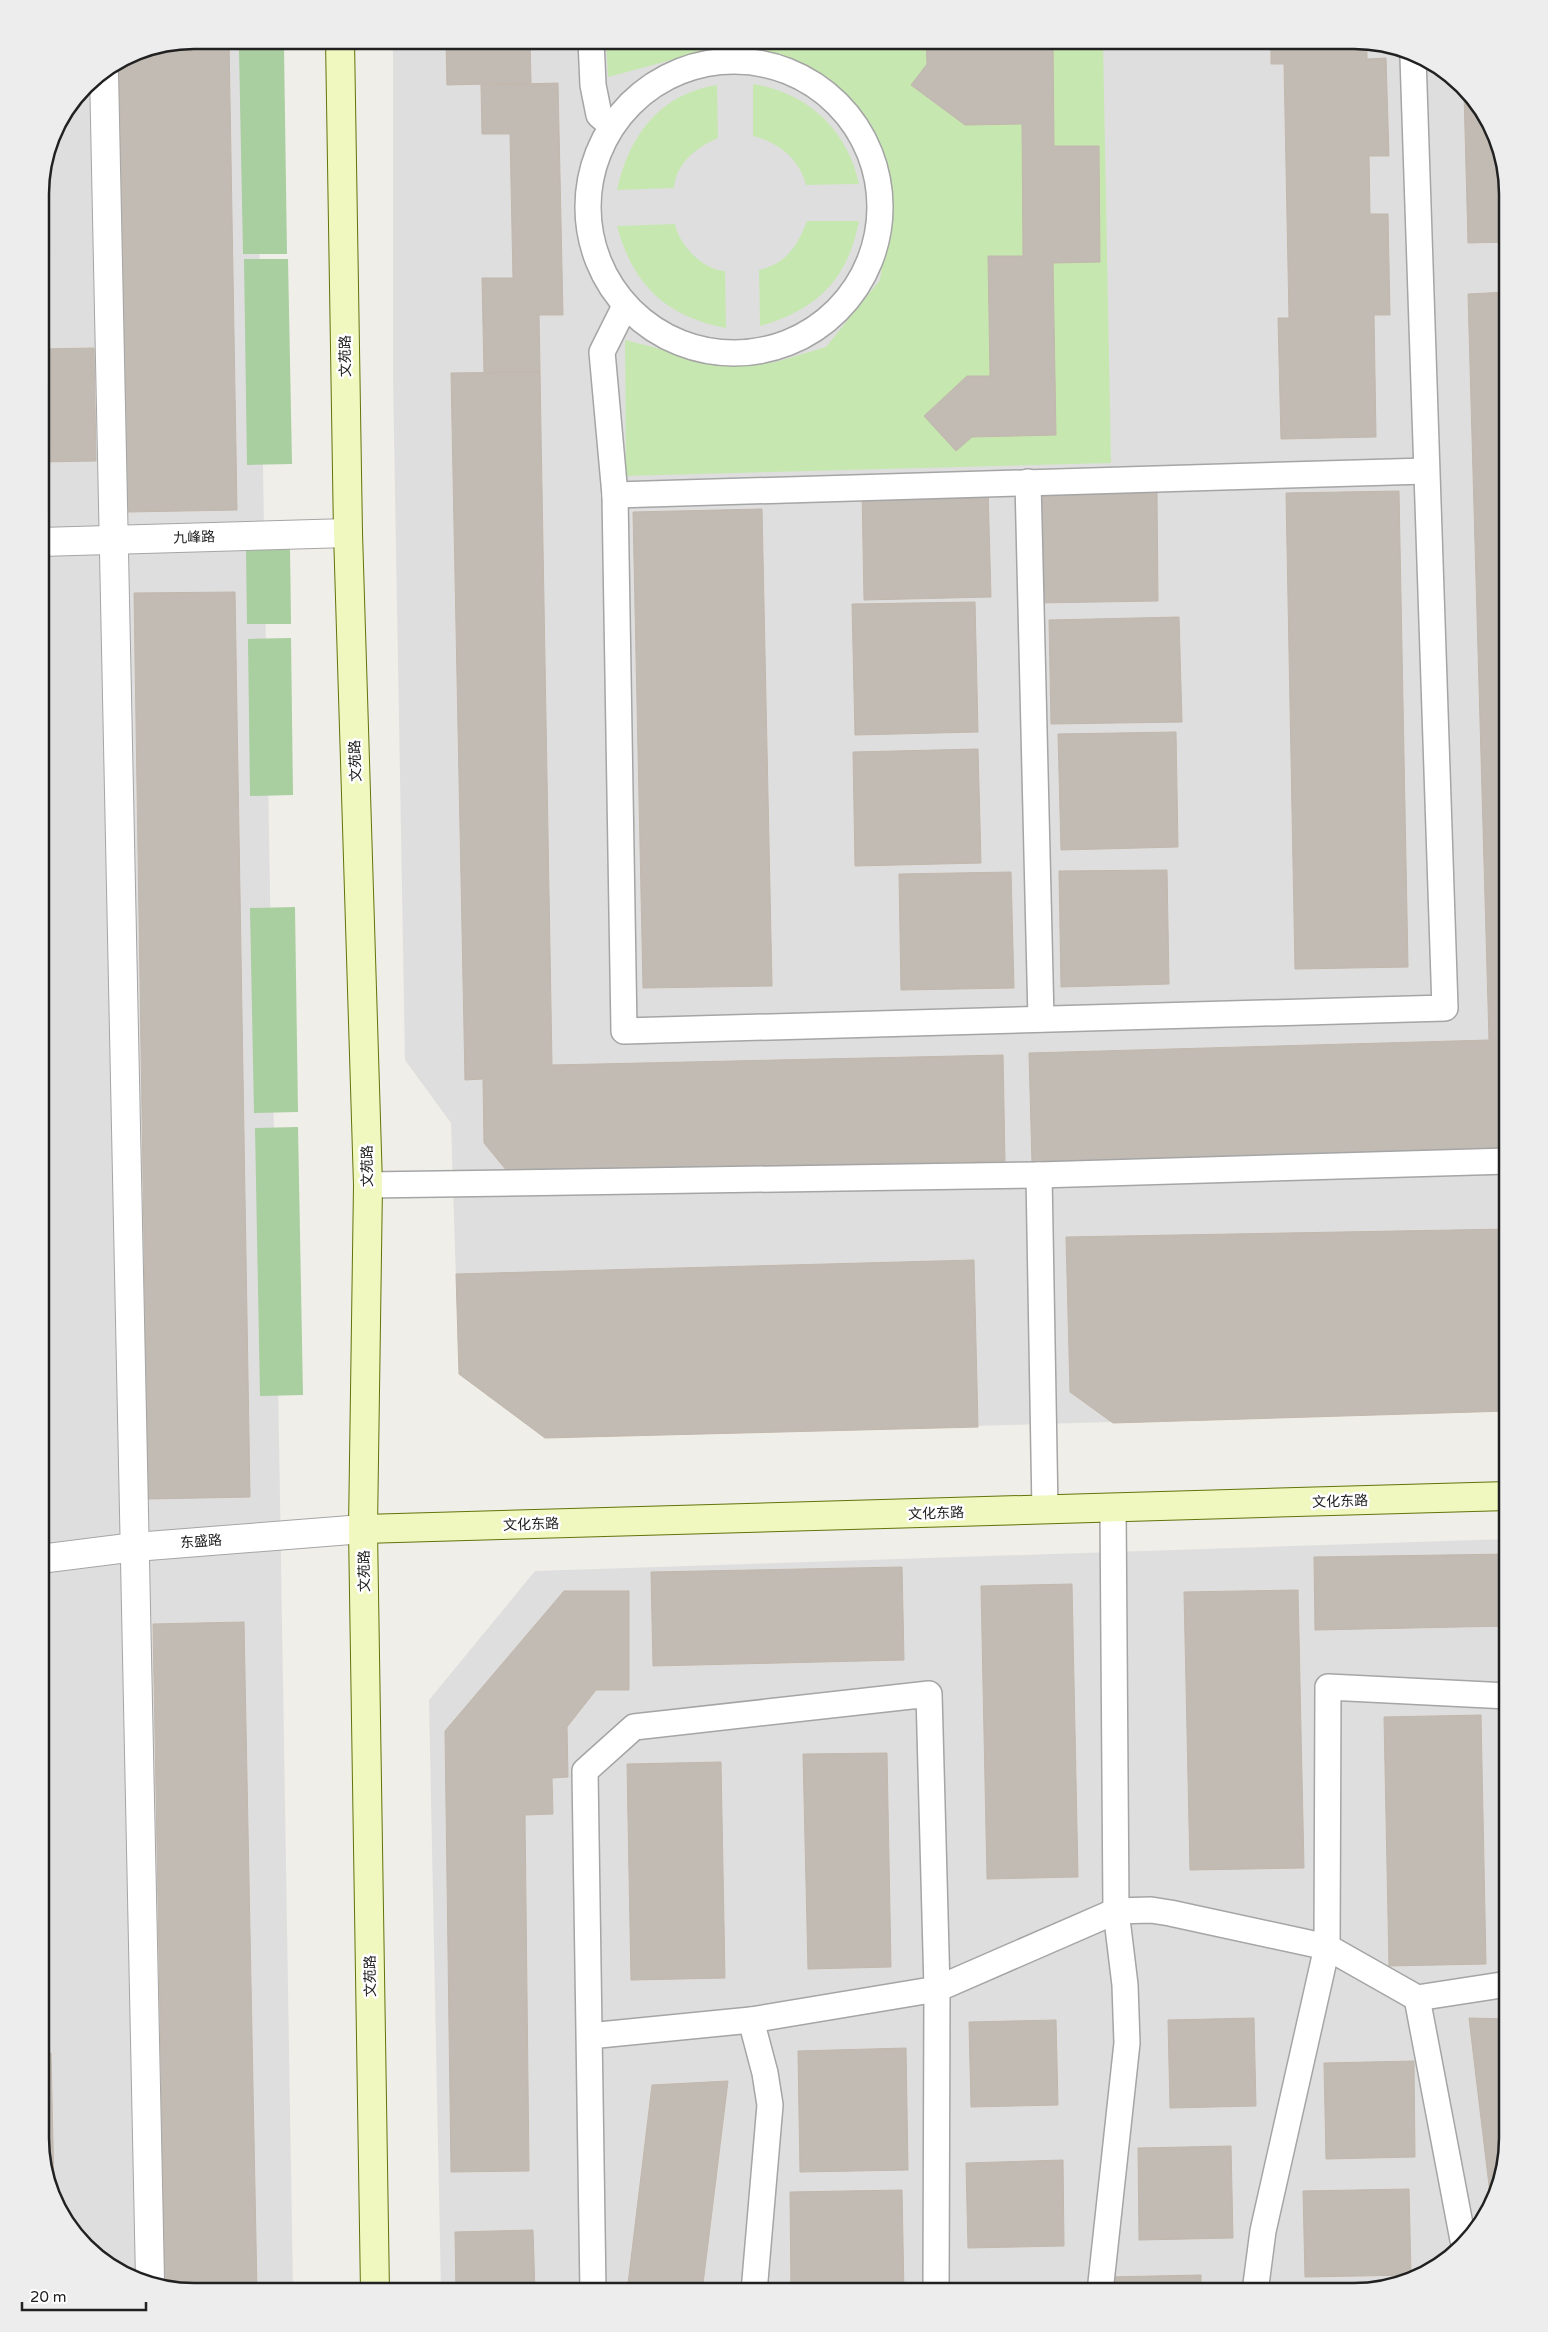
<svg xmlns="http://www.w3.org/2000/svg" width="1548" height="2332" font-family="'Varela Round','Noto Sans SC',sans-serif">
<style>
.residential{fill:#dfdede}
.grass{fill:#c7e7b1}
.forest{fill:#a9ce9f}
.building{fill:#c1bbb4;stroke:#c2b7ab}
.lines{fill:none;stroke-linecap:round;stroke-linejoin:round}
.lane-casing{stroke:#a5a5a5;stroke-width:28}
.street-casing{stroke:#a5a5a5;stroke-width:30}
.secondary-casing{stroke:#61750b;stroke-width:30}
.lane{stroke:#fff;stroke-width:25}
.street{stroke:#fff;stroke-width:28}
.secondary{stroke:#f0f7bf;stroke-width:28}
.labels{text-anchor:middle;stroke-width:5;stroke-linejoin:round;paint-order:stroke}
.street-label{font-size:14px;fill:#212121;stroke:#fff}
.rim{fill:none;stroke:#212121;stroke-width:2.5}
</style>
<rect width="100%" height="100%" fill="#f0eee8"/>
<g class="residential">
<path d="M194 40H256L293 2292H184L109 2266 60 2215 40 2138V184L56 126 85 85 135 52Z"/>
<path d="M393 40H1364L1439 66 1488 117 1508 194V1411L545 1438 459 1374 451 1123 405 1060 393 378Z"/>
<path d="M1508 1539V2138L1487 2215 1431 2272 1354 2292H441L429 1700 535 1571Z"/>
</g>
<g class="grass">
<path d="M606 40H1103L1111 463 626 476 625 340 703 360 772 363 826 347 880 280 889 218 878 145 852 105 802 70 751 53 709 50 608 77Z"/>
<path d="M753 84C807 92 848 130 859 184L806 185C800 159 778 142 753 136Z"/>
<path d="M717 85 718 138C697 147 676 163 674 188L617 190C629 136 659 94 717 85Z"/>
<path d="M807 221H859C848 279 817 310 760 326L759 270C786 264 798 245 807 221Z"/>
<path d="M675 224C679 245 703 270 725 271L726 328C665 316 633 285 617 226Z"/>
</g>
<g class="forest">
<path d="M284 48 287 254H243L239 49Z"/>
<path d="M244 259H288L292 464 247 465Z"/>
<path d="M290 548 291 624H247L246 549Z"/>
<path d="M291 638 293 795 250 796 248 639Z"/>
<path d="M295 907 298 1112 254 1113 250 908Z"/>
<path d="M298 1127 303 1395 260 1396 255 1128Z"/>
</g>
<g class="building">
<path d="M194 40H229L237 510 127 512 119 62 135 52Z"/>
<path d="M446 40H530L531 83 447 85Z"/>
<path d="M926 40H1053L1054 146H1099L1100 262 1053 263 1056 435 972 437 956 451 924 416 967 376H990L988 256H1023L1022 124 965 125 911 85 927 64Z"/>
<path d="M1271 40H1364L1367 41V59L1386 58 1389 156H1369L1370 214H1388L1390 315H1374L1376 437 1281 439 1278 318H1289L1284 64H1271Z"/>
<path d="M558 83 563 315H539L540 372 484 373 482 278H513L510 134H482L481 85Z"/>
<path d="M1464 92 1488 117 1508 194V242L1468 243Z"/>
<path d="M1508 292V1149L1032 1163 1029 1053 1489 1040 1468 294Z"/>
<path d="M94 348 96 461 40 462V349Z"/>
<path d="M540 372 552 1065 1003 1055 1005 1161 507 1171 484 1143 483 1079 465 1080 451 373Z"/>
<path d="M988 487 991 597 864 600 862 489Z"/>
<path d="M1399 491 1408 967 1295 969 1286 493Z"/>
<path d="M1157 493 1158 601 1035 603 1034 496Z"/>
<path d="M762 509 772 986 643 988 633 512Z"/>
<path d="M235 592 250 1497 148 1499 134 593Z"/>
<path d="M975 602 978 732 855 735 852 604Z"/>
<path d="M1179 617 1182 722 1051 724 1049 620Z"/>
<path d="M1176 732 1178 847 1061 850 1058 734Z"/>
<path d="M978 749 981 863 855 866 853 752Z"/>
<path d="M1167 870 1169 984 1061 987 1059 871Z"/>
<path d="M1011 872 1014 988 901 990 899 874Z"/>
<path d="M1508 1229V1411L1113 1423 1070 1392 1066 1237Z"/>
<path d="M974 1260 978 1427 545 1438 459 1374 456 1274Z"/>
<path d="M1508 1554V1626L1315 1630 1314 1557Z"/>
<path d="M902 1567 904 1660 653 1666 651 1572Z"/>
<path d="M1072 1584 1078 1877 987 1879 981 1586Z"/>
<path d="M1298 1590 1304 1868 1190 1870 1184 1592Z"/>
<path d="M564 1591H629V1690H596L567 1727 568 1777 552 1778 553 1814 525 1815 529 2171 451 2172 445 1731Z"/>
<path d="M244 1622 257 2292H184L165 2285 153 1624Z"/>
<path d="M1481 1715 1486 1964 1389 1966 1384 1717Z"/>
<path d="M887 1753 891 1967 808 1969 803 1754Z"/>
<path d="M721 1762 725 1978 631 1980 627 1764Z"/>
<path d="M1254 2018 1256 2106 1170 2108 1168 2020Z"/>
<path d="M1469 2018 1508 2019V2138L1491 2202Z"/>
<path d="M1056 2020 1058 2105 971 2107 969 2022Z"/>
<path d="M906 2048 908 2170 800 2172 798 2051Z"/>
<path d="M40 2053H51L54 2189 40 2138Z"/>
<path d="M1414 2061 1415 2157 1326 2159 1324 2063Z"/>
<path d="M728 2081 702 2292H627L652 2085Z"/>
<path d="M1231 2146 1233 2238 1139 2240 1138 2148Z"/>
<path d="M1063 2160 1064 2246 968 2248 966 2163Z"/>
<path d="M1409 2189 1411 2275 1305 2277 1303 2191Z"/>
<path d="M902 2190 904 2292H791L790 2192Z"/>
<path d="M533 2230 535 2292H456L455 2232Z"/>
<path d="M1201 2275V2292H1109L1108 2277Z"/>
</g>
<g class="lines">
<g class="lane-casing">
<g id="lane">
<path d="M591 40 593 85 599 115 612 126"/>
<circle cx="734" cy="207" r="146"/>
<path d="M625 306 602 352 615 495 624 1031 1445 1008 1413 57"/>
<path d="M1028 482 1041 1019"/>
<path d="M615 495 1426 471"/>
<path d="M1039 1175 1045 1510"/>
<path d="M368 1185 1039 1175 1508 1161"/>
<path d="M1508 1984 1417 1998 1327 1947 1328 1687 1508 1696"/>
<path d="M1417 1998 1463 2240"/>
<path d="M751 2020 765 2073 770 2105 754 2292"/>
<path d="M589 2036 751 2020 937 1989 929 1694 634 1727 585 1771 593 2292"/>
<path d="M936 2292 937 1989 1116 1911 1151 1910 1170 1913 1327 1947 1263 2231 1255 2292"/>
<path d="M1100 2292 1127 2043 1125 1985 1116 1911 1113 1508"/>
</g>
</g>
<g class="street-casing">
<g id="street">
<path d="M104 72 150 2280"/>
<path d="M40 542 348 533"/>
<path d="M40 1559 135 1547 363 1529"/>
</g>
</g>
<g class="secondary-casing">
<g id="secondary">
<path d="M340 40 348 533 368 1185 363 1529 375 2292"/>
<path d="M363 1529 1508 1496"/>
</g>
</g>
<use href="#lane" class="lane"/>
<use href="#street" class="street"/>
<use href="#secondary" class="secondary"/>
</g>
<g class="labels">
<g class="street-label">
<text transform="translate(345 356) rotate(-91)" y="5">文苑路</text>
<text transform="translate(194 537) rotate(-2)" y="5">九峰路</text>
<text transform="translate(355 761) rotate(-92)" y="5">文苑路</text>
<text transform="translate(367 1166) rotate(-91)" y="5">文苑路</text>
<text transform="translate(1340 1501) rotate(-2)" y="5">文化东路</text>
<text transform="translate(936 1513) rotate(-2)" y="5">文化东路</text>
<text transform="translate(531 1524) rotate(-2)" y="5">文化东路</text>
<text transform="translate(201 1541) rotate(-4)" y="5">东盛路</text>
<text transform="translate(364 1571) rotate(-91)" y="5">文苑路</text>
<text transform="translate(370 1976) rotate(-91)" y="5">文苑路</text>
</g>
</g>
<path d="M0 0H1548V2332H0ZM194 49H1354A145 145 0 0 1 1499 194V2138A145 145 0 0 1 1354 2283H194A145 145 0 0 1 49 2138V194A145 145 0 0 1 194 49Z" fill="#ededed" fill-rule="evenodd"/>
<path class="rim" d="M194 49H1354A145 145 0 0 1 1499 194V2138A145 145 0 0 1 1354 2283H194A145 145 0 0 1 49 2138V194A145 145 0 0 1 194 49Z"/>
<path d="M22 2302v8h124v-8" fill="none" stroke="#212121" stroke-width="2.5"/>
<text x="30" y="2302" font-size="15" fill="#212121" stroke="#ffffff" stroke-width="4" paint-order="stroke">20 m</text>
</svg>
